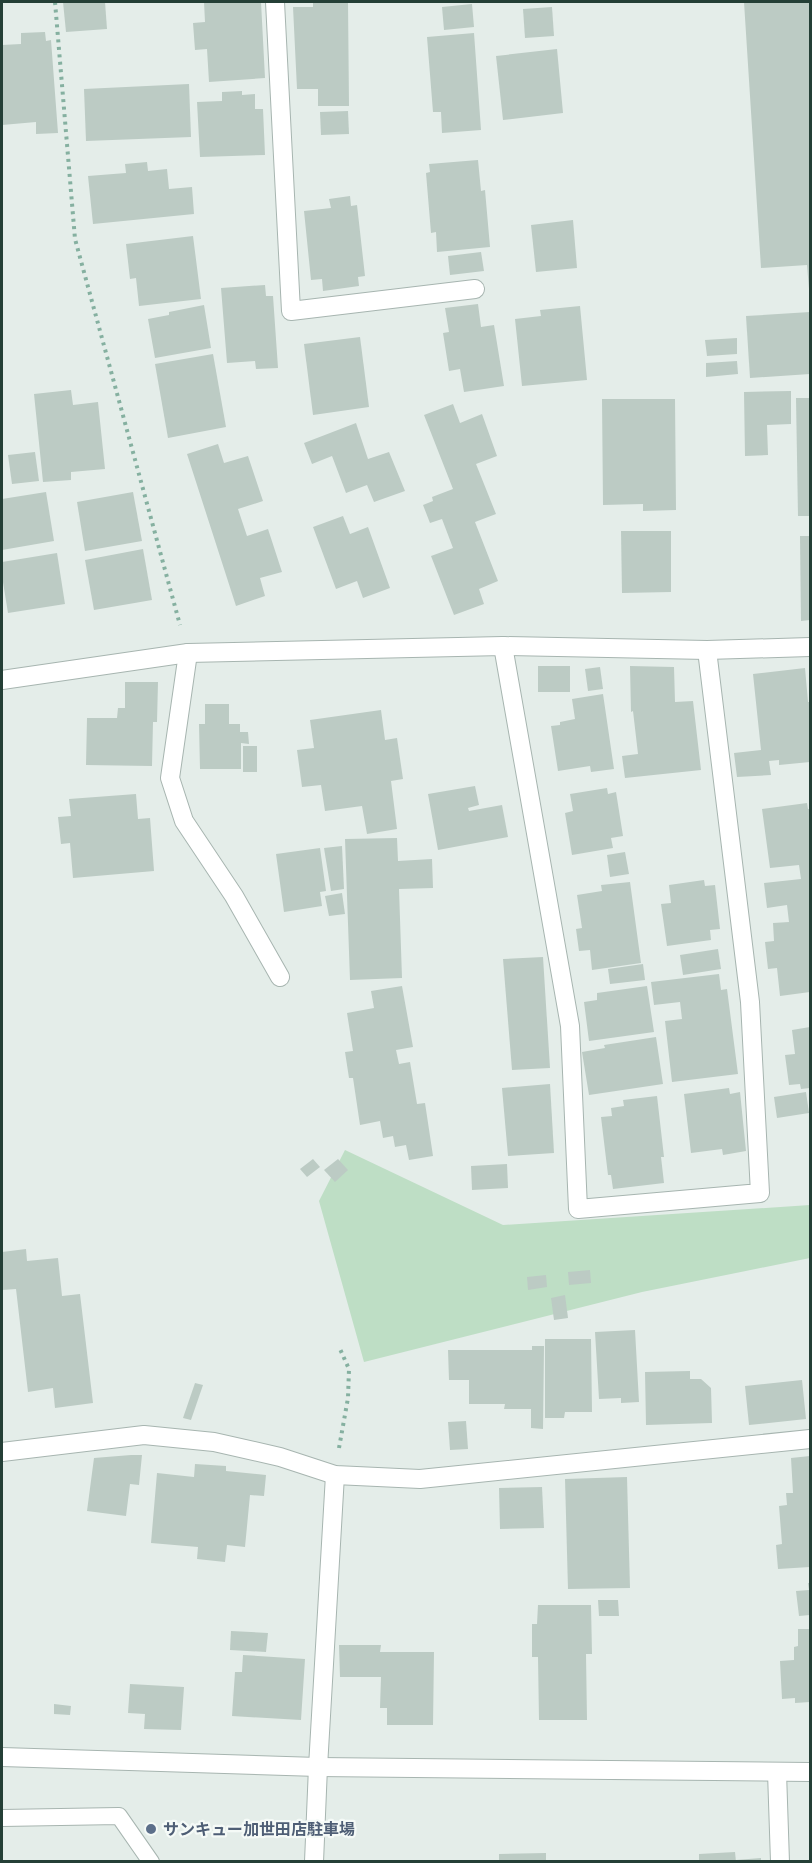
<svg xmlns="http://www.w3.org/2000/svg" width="812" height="1863" font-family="'Exo 2','Noto Sans JP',sans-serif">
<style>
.green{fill:#bedec5}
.building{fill:#bccbc4}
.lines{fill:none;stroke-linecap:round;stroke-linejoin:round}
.service-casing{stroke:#a7b5b0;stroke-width:18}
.minor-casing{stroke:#a7b5b0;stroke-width:20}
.tertiary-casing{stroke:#a7b5b0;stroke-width:20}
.path{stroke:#85b0a0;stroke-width:4;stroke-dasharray:3 4.5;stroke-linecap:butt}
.service{stroke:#fff;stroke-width:16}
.minor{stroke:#fff;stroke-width:18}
.tertiary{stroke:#fff;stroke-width:18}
.service-dot{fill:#5c6f8a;stroke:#f5faf7;stroke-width:2}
.labels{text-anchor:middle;stroke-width:4.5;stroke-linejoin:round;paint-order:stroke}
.service-label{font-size:16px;font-weight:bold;fill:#4e5e75;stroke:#f5faf7;text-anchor:start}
</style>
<rect width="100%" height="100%" fill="#e4ede9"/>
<path class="green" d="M345 1150 503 1225 810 1205V1258L642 1292 364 1362 319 1201Z"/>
<g class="building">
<path d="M63 2H105L107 29 66 32Z"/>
<path d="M204 2H261L265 78 209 82 207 49 195 50 193 23 205 22Z"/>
<path d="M313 2H348L349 106H318V89H297L293 7H313Z"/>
<path d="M744 2H810V289H809L807 265 761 268Z"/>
<path d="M472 4 474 27 444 30 442 7Z"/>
<path d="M552 7 554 36 525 38 523 9Z"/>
<path d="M45 32 46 41 51 40 58 133 36 134V122L2 125V45L21 44V33Z"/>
<path d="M474 33 481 130 442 133 441 112H433L427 37Z"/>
<path d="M557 49 563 113 503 120 496 56Z"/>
<path d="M189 84 191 137 86 141 84 89Z"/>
<path d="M242 91V95L255 94V109H263L265 155 200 157 197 102 222 101V92Z"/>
<path d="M348 111 349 134 321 135 320 112Z"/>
<path d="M478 160 481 191 485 190 490 247 437 252 436 232 431 233 426 173 430 172 429 164Z"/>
<path d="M147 162 148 171 167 169 169 189 192 187 194 214 93 224 88 176 126 173 125 164Z"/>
<path d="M350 196 351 206 357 205 365 276 358 277 359 286 323 291 322 279 311 280 304 211 331 208 329 199Z"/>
<path d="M573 220 577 268 536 272 531 225Z"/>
<path d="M193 236 201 299 139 306 136 278 130 279 126 244Z"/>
<path d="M481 252 484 271 450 275 448 256Z"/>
<path d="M265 285 266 296H273L278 368 256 369 255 361 227 363 221 288Z"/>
<path d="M478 304 481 327 494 325 504 386 464 392 460 369 449 371 443 333 449 332 445 308Z"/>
<path d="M204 305 211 348 155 358 148 319 169 315V312Z"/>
<path d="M580 306 587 380 522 386 515 319 541 316 540 310Z"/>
<path d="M810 312V374L750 378 746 316Z"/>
<path d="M360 337 369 407 313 415 304 344Z"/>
<path d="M737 338V354L707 356 705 340Z"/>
<path d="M213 354 226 427 168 438 155 364Z"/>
<path d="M737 361 738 374 706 377V363Z"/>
<path d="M71 390 73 405 98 402 105 469 71 472V480L43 482 34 394Z"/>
<path d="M791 391V424L767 425 768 455 745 456 744 392Z"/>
<path d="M796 398H810V516H798Z"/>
<path d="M602 399H675L676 510 643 511V504L603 505Z"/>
<path d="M453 404 460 423 482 414 497 456 476 464 496 514 475 522 498 581 479 589 484 604 454 615 431 556 453 548 442 519 430 523 423 505 433 501 432 497 453 489 424 415Z"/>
<path d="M356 423 368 459 389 452 405 491 374 502 367 485 346 493 332 456 312 464 304 443Z"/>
<path d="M218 444 224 463 248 456 263 501 238 509 247 536 268 529 282 572 260 578 265 596 236 606 187 454Z"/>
<path d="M35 452 39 481 12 484 8 455Z"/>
<path d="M46 492 54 541 2 550V499Z"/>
<path d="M133 492 142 541 85 551 77 502Z"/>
<path d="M343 516 350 534 368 527 390 588 363 598 357 581 336 589 313 527Z"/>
<path d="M621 531H671V592L622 593Z"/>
<path d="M800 536H810V620L801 621Z"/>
<path d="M143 549 152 600 94 610 85 560Z"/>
<path d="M57 553 65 604 8 613 2 576V562Z"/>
<rect x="538" y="666" width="32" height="26"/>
<path d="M630 666 674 667 675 702 693 701 701 770 625 778 622 756 638 754 633 711 631 712Z"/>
<path d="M600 667 603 689 588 691 585 669Z"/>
<path d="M805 668 808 702H810V762L779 765V760L769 761 771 775 737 777 734 753 761 750 753 674Z"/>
<path d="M125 682H158L157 722H153L152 766 86 765 87 718H117L118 708H125Z"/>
<path d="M603 694 614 769 591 772 590 766 558 771 551 726 560 725V722L575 719 572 699Z"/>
<path d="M205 704H229V724H240V732H248L249 744 241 743V769H200L199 724H205Z"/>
<path d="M381 710 385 740 397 738 403 779 391 781 397 829 367 834 362 806 325 811 321 785 302 787 297 750 314 748 310 720Z"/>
<rect x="243" y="746" width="14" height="26"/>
<path d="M475 786 479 805 468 808 469 811 502 805 508 837 438 850 428 794Z"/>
<path d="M607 788 608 794 616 792 623 836 611 838 613 848 572 855 565 813 573 811 570 794Z"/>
<path d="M136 794 138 819 150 818 154 871 73 878 70 843 61 844 58 817 71 816 69 799Z"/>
<path d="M807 803 808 809H810V992L780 996 777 968 768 969 765 942 774 941 773 923 789 922 787 905 767 908 764 883 801 879 799 865 770 868 762 809Z"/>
<path d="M397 838 398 861 432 859 433 888 399 889 402 978 350 980 345 839Z"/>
<path d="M342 846 344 889 331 891 324 848Z"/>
<path d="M320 848 326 891 320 892 322 906 284 912 276 854Z"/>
<path d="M625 852 629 874 610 877 607 855Z"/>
<path d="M704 880 705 886 715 885 720 929 710 930 711 940 667 946 661 904 671 903 669 885Z"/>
<path d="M630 882 641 963 592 970 590 950 579 951 576 929 582 928 577 895 602 891 601 885Z"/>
<path d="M342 893 345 914 329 916 325 896Z"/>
<path d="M718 949 721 969 683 975 680 955Z"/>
<path d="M543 957 550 1068 512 1070 503 959Z"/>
<path d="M643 964 645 980 610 984 608 969Z"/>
<path d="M719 974 721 990 727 989 738 1074 672 1082 665 1021 682 1019 680 1002 654 1005 651 982Z"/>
<path d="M402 986 413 1047 396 1050 399 1064 410 1062 417 1104 425 1103 433 1156 409 1160 406 1145 395 1147 393 1136 383 1138 380 1121 360 1125 353 1078H349L345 1052 353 1051 347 1013 374 1008 371 991Z"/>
<path d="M647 986 654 1032 589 1041 584 1002 597 1000V993Z"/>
<path d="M810 1027V1088L801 1089 800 1084 789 1085 785 1055 795 1054 792 1030Z"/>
<path d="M656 1037 663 1084 589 1095 582 1052 605 1048 604 1045Z"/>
<path d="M550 1084 554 1153 508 1156 502 1088Z"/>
<path d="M729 1088 730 1094 740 1092 746 1151 723 1155 722 1149 691 1153 684 1094Z"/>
<path d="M806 1092 809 1113 777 1118 774 1097Z"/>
<path d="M657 1096 664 1157H661L664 1183 613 1189 611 1175H608L601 1117 612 1116 611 1108 624 1106 623 1100Z"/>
<path d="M313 1159 320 1167 307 1177 300 1169Z"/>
<path d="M338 1159 348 1170 335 1182 324 1170Z"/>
<path d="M507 1164 508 1188 472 1190 471 1166Z"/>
<path d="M26 1249 27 1261 58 1258 62 1296 80 1294 93 1403 55 1408 53 1388 28 1392 16 1289 2 1290V1252Z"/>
<path d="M590 1270 591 1283 569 1285 568 1272Z"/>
<path d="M546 1275 547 1287 528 1290 527 1277Z"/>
<path d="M565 1295 568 1318 554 1320 551 1298Z"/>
<path d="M635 1330 639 1402 621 1403V1398L599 1399 595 1332Z"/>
<path d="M545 1339H591L592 1412H565L564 1418H545Z"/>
<path d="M532 1346H544L543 1429 531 1428V1409H504L505 1404H469V1380H449L448 1350H532Z"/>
<path d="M690 1371V1379H701L711 1388 712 1423 646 1425 645 1372Z"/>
<path d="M802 1380 806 1419 749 1425 745 1386Z"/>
<path d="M195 1383 203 1385 191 1420 183 1418Z"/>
<path d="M466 1421 468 1449 450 1450 448 1422Z"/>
<path d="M131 1455H142L139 1485 130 1484 126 1516 87 1511 94 1458Z"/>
<path d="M810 1456V1567L778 1569 776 1545 782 1544 779 1506 787 1505 786 1493H793L791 1458Z"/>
<path d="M195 1464 226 1466V1471L266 1475 264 1496 250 1495 245 1547 227 1545 225 1562 197 1559 198 1547 151 1543 157 1473 194 1477Z"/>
<path d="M627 1477 630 1588 568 1589 565 1479Z"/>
<path d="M542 1487 544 1528 500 1529 499 1488Z"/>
<path d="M808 1583H810V1615L799 1616 796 1591 809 1590Z"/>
<path d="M598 1600H618L619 1616H599Z"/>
<path d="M538 1605H591L592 1654H586L587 1720H539L538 1657H532V1624H537Z"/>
<path d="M798 1629H810V1702L795 1703V1698L782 1699 780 1661 794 1660V1647L798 1646Z"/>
<path d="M231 1631 268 1633 266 1652 230 1650Z"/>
<path d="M339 1645H381L380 1652H434L433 1725H387V1708H380L381 1677H340Z"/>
<path d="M243 1655 305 1659 301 1720 232 1716 235 1672H242Z"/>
<path d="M130 1684 184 1687 181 1730 144 1729 145 1714 128 1713Z"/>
<path d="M54 1704 71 1706 70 1715 54 1714Z"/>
<path d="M735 1852 736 1862H699V1854Z"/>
<path d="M546 1853V1862H499V1854Z"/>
<path d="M761 1858V1862H736V1860Z"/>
</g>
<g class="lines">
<g class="service-casing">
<path id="service" d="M2 1818 119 1816 151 1862"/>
</g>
<g class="minor-casing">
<g id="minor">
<path d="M275 2 291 311 475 289"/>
<path d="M503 646 570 1026 578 1209 760 1193 750 1002 707 650"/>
<path d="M188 653 170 778 184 821 234 896 280 977"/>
<path d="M2 680 188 653 503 646 707 650 810 647"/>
<path d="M2 1452 144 1435 214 1442 280 1457 335 1475 420 1479 810 1439"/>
<path d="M777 1772 780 1862"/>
<path d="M314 1862 318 1767 335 1475"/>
</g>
</g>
<g class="tertiary-casing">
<path id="tertiary" d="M2 1757 318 1767 810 1772"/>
</g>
<g class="path">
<path d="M55 2 75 239 180 625"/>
<path d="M339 1448 348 1398 349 1369 340 1349"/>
</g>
<use href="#service" class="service"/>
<use href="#minor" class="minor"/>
<use href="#tertiary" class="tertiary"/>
</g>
<circle class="service-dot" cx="151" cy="1829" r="6"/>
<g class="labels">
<g class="service-label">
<text x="163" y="1835">サンキュー加世田店駐車場</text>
</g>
</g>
<rect width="812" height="1863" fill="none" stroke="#243f36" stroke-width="6"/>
</svg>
